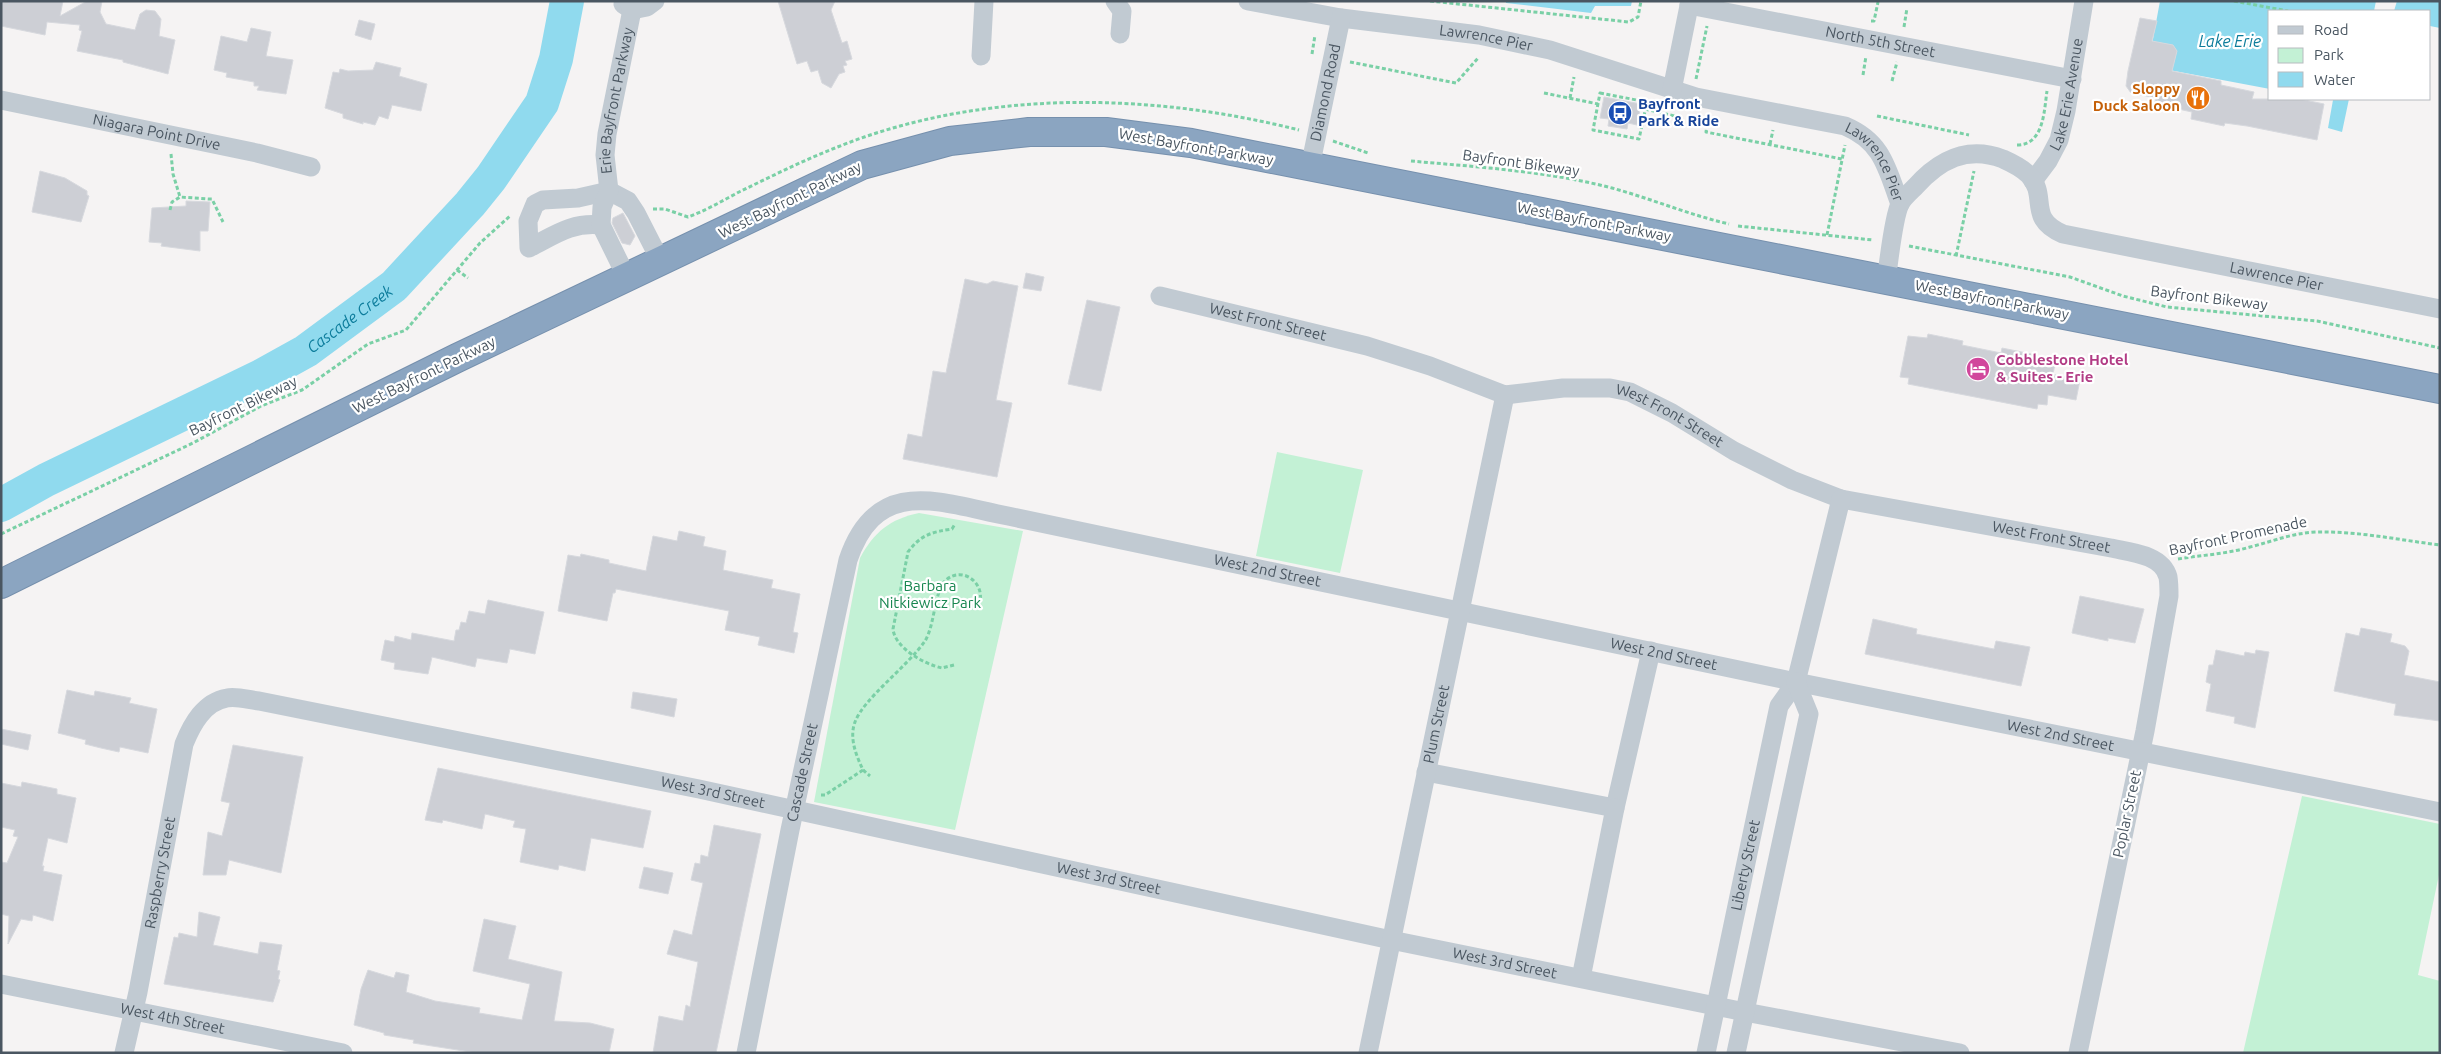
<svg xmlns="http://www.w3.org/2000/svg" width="2441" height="1054" font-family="Ubuntu,sans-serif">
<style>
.green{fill:#c3f1d5}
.water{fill:#90daee}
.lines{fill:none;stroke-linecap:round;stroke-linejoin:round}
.river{stroke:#90daee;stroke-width:34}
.building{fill:#cdcfd5;stroke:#d7d9de}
.highway-casing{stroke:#7690ad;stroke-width:30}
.path{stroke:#7ad0a6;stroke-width:3;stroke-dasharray:4 2.5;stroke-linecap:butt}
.minor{stroke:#c1cad2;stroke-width:19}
.highway{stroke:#8ba5c1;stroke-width:28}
.labels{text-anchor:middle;stroke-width:4.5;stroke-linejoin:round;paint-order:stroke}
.street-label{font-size:15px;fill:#4a5661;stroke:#fff}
.food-label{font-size:15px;font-weight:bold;fill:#c56008;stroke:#fff;text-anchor:end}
.transit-label{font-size:15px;font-weight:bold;fill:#164399;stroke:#fff;text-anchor:start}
.hotel-label{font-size:15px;font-weight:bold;fill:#b23c85;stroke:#fff;text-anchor:start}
.park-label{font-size:15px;fill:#17864f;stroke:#fff}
.water-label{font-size:16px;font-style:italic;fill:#0c7c9b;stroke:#fff}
</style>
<rect width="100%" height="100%" fill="#f5f3f3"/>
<g class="green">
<path d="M1277 452 1363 470 1340 573 1256 556Z"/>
<path d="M919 513 1023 531 955 830 814 802 860 558C874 532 890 519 919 513Z"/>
<path d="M2302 796 2440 824V870L2418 975 2440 981V1053H2243Z"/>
</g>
<g class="water">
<path d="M1506 1H1632L1631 6H1595L1591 13 1506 3Z"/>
<path d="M2160 1H2376L2374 11H2270V89L2148 66Z"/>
<path d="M2397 1H2440V28L2430 26V11H2394Z"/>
<path d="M2325 99H2349L2342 132 2328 128 2333 100Z"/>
</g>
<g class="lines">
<path class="river" id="s1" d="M1 505 46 480 261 376 306 351 394 286 470 204 491 178 542 103 556 59 567 1"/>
</g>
<g class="building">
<path d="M1 1H63L60 16 87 1H102L100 12 106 24 135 30 140 14 146 10 155 11 161 19 159 36 175 40 168 74 123 62V60L77 51 82 31 79 30 80 25 47 22 45 35 1 26Z"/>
<path d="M778 1H835L831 10 842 43 847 41 852 59 845 61 847 65 843 66 845 72 839 74 831 88 822 83 818 70 811 72 807 61 797 64Z"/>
<path d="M2140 18 2157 21 2152 41 2173 45 2177 51 2172 71 2221 81V85L2254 92 2252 99H2300L2324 104 2317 140 2247 126 2225 123 2224 126 2191 119 2192 112 2169 107V104L2155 102 2156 98 2131 93 2126 86 2128 71Z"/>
<path d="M359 20 375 24 371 40 355 35Z"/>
<path d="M251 28 271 32 266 56 293 60 286 94 257 90 259 86H254V82L226 77 227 73 214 70 221 36 247 42Z"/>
<path d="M376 62 401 68 399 76 427 84 421 111 392 105 388 119 379 116 375 125 363 122V124L343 118V114L325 108 333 72 339 73 340 69 348 71 373 70Z"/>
<path d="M1604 97 1641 104 1637 125 1628 123 1627 129 1608 126 1609 119 1600 118Z"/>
<path d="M40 171 65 178 87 191V195L89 196 81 222 32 212Z"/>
<path d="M186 201 210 202 208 231H200V251L161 246 162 243 149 242 152 208 186 206Z"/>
<path d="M623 213 635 236 630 245 622 243 612 223 613 218Z"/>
<path d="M1026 273 1044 277 1041 291 1023 288Z"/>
<path d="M965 279 987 284 993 281 1018 286 996 400 1012 403 997 477 903 459 908 434 922 437 933 371 946 373Z"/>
<path d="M1087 300 1120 307 1101 391 1068 384Z"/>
<path d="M1928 334 1963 341 1962 345 2001 353 2002 348 2037 355 2036 359 2055 364 2053 374 2080 380 2076 400 2048 395 2047 405 2038 404 2037 409 1908 384 1909 378 1900 377 1908 336 1927 338Z"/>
<path d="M679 531 705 537 703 546 726 551 723 570 773 580 771 588 800 594 793 632 798 633 794 653 758 645 760 637 725 630 729 611 616 589 615 593H613L607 621 558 611 568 555 580 557 581 554 609 560V563L646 571 653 536 677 541Z"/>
<path d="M2080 596 2144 609 2135 643 2108 638V641L2072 633Z"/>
<path d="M488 600 544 612 535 654 510 649 507 663 477 658 475 667 432 657 428 674 394 669 395 663 381 660 385 640 394 642 395 636 411 640 412 633 454 641 456 630H459L461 622 466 623 469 611 485 614Z"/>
<path d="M1873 619 1917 629 1916 634 1994 649 1996 641 2030 647 2021 686 1865 654Z"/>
<path d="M2361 628 2392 634 2390 642 2405 646 2409 651 2404 675 2440 682V721L2394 715 2396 704 2334 691 2346 633 2359 636Z"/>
<path d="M2216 650 2244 656 2245 652 2255 654 2256 650 2269 652 2255 728 2234 723 2235 717 2206 711 2211 684 2206 682 2209 665H2213Z"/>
<path d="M67 690 94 696 95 691 131 698 129 703 157 709 148 753 120 747 119 752 101 748 85 744 86 740 58 733Z"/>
<path d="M633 692 677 699 674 717 631 708Z"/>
<path d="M1 729 31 735 28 750 1 744Z"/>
<path d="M233 745 303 757 281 873 229 860 226 875H203L208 832 222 836 230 803 221 801Z"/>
<path d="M438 768 651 811 643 848 591 838 585 871 559 865 558 870 520 862 526 829 513 827 515 821 485 814 482 829 443 820 442 823 425 820Z"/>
<path d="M22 782 57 789V794L76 798 67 843 48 838 42 866H44L43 871 62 875 53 921 33 915 32 921 21 919 8 944 9 916 1 914V862L7 863 18 837 13 836 15 830 1 827V783L21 787Z"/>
<path d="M714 825 761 834 716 1053H653L659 1016 683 1021 686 1005 690 1007 698 962 667 954 674 930 692 935 703 883 691 880 695 863 700 864 701 855 708 857Z"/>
<path d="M644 867 673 873 668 894 639 888Z"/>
<path d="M199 912 220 917 213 945 258 954 260 942 282 945 277 970 280 971 278 979 280 980 273 1002 164 984 174 937 178 938 179 933 197 937Z"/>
<path d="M484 919 516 926 508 959 562 972 554 1021 590 1023 614 1029 609 1053H477L413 1043 414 1040 384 1035V1033L354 1025 361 989 368 970 394 978 396 972 409 975 406 992 435 1001 480 1008 479 1013 522 1020 530 984 473 971Z"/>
</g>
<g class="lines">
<g class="highway-casing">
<path id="highway" d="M1 584 457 358 862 165 950 141 1029 132H1106L1191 143 2440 389"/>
</g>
<g class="path">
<path d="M1430 1 1629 22 1638 17 1641 1"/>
<path d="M2234 1 2288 11"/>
<path d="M1871 21H1874L1878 2"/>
<path d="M1904 27 1907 8"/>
<path d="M1312 54 1315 35"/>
<path d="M1350 62 1456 83 1478 58"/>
<path d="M1863 75 1866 56"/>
<path d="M1696 79 1707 26"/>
<path d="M1892 81 1897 62"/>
<path d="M1544 93 1598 104"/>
<path d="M1600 93 1647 102 1639 139 1593 130Z"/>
<path d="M1570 98 1574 77"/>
<path d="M1645 109 1679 117"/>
<path d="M1877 116 1969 135"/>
<path d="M1708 117 1706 132 1842 159"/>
<path d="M1333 141 1368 153"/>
<path d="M1770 144 1773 130"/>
<path d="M2017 145C2044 145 2044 111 2047 91"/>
<path d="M171 154 173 174 180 197"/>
<path d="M1411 161C1477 167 1547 171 1612 188 1652 199 1690 215 1729 224"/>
<path d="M653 209H665L688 217C705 211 722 201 739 192 770 177 802 161 835 148 980 89 1149 92 1299 130"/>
<path d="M170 210 172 202 180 197 209 199H212L223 222"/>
<path d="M1738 226 1873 240"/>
<path d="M1827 235 1845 145"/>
<path d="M1909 246 2070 277 2123 296 2167 307 2317 321 2440 348"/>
<path d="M1956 256 1974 171"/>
<path d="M457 270 468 278"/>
<path d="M1 534 193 443 261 406 302 390 368 344 406 330 480 243 510 216"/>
<path d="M2178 559C2202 555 2227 554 2250 547 2274 541 2292 533 2317 532 2358 531 2399 540 2440 545"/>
<path d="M954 665 942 668C924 664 895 648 893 629L908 552C921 534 933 532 952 529L955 524"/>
<path d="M863 770 870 776"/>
<path d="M821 795H825L863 770C856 755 849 738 855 722 864 698 907 667 925 641 935 625 934 591 946 580 962 566 984 582 980 601"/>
</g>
<g class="minor">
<path d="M1115 1 1122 11 1120 34"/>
<path id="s2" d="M1248 1 1341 18 1479 35 1550 50 1696 97 1845 126C1883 142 1887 169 1900 204"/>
<path d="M623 4 632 10 647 7 655 1"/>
<path id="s3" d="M1689 5 2072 79"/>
<path d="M981 56 984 1"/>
<path d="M1672 90 1690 1"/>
<path id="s4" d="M1 100 257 153 311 167"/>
<path id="s5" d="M1310 167 1341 18"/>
<path id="s6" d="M2033 181 2048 161 2059 140 2066 111 2084 1"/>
<path d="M609 191 628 201 636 213 661 262"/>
<path d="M601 225C571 222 555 235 529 248L528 221 535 204 543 200 578 198 609 191"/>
<path id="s7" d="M627 278 601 225 602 207 609 191 605 155 607 134 632 10 628 1"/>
<path id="s8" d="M1886 280C1889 263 1893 218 1900 204 1903 198 1910 192 1915 187 1939 160 1967 145 2003 159 2012 163 2022 168 2029 175 2049 197 2026 218 2063 234L2440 309"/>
<path id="s9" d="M1160 296 1367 346 1430 366 1505 395 1563 388H1610L1630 392 1672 413 1734 451 1792 480 1841 499 2111 548C2129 552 2162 554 2168 577 2169 583 2169 590 2169 596L2145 731 2078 1053"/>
<path d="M1426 772 1615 808 1651 651"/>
<path d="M1581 978 1615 808"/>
<path id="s10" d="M1 984 343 1053"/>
<path id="s11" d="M124 1053 138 992 184 744C192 724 204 702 227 698 237 696 249 700 259 701L699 789 1391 940 1745 1012 1960 1053"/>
<path id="s12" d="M746 1053 790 830 848 560C877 474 941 503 1008 516L1796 682 2440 812"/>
<path id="s13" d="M1368 1053 1505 395"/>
<path id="s14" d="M1706 1053 1779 706 1796 682 1841 499"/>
<path d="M1736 1053 1809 714 1796 682"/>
</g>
<use href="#highway" class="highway"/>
</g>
<defs>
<g id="restaurant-disc" transform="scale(1.25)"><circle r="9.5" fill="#e8710a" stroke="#fff"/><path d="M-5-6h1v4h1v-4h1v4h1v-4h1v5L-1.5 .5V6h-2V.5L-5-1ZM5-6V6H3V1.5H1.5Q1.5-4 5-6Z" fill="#fff"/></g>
<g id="bus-disc" transform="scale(1.25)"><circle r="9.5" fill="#1a4fb4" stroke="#fff"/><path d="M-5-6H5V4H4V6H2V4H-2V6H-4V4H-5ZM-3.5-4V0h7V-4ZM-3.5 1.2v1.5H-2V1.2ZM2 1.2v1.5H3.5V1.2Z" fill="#fff"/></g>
<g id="hotel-disc" transform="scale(1.25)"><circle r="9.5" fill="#d1479c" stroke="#fff"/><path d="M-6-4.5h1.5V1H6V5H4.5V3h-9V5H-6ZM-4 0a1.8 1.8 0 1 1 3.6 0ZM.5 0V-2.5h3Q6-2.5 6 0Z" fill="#fff"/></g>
</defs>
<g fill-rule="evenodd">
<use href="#restaurant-disc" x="2198" y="98"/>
<use href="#bus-disc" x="1620" y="113"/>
<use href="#hotel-disc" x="1978" y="369"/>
</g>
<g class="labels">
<g class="street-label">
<text dy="5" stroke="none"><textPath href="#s2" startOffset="241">Lawrence Pier</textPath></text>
<text dy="5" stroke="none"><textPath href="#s3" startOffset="195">North 5th Street</textPath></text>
<text dy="5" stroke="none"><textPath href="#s5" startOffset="76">Diamond Road</textPath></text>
<text dy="5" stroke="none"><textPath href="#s6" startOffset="95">Lake Erie Avenue</textPath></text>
<text dy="5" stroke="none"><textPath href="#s7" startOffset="186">Erie Bayfront Parkway</textPath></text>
<text dy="5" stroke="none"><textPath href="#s4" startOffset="159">Niagara Point Drive</textPath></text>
<text transform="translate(1196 147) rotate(10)" y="5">West Bayfront Parkway</text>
<text transform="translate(1521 163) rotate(8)" y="5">Bayfront Bikeway</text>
<text dy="5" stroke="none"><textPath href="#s2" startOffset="660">Lawrence Pier</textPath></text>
<text transform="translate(790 200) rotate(-26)" y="5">West Bayfront Parkway</text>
<text transform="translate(1594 222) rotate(11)" y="5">West Bayfront Parkway</text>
<text dy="5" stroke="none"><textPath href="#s8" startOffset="520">Lawrence Pier</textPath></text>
<text transform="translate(2209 298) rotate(7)" y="5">Bayfront Bikeway</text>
<text transform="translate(1992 300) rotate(11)" y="5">West Bayfront Parkway</text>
<text dy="5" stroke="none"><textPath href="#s9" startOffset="111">West Front Street</textPath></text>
<text transform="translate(424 375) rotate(-26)" y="5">West Bayfront Parkway</text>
<text transform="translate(243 406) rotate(-26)" y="5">Bayfront Bikeway</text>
<text dy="5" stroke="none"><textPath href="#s9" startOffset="531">West Front Street</textPath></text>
<text transform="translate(2238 536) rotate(-12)" y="5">Bayfront Promenade</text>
<text dy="5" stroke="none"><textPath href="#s9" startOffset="936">West Front Street</textPath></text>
<text dy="5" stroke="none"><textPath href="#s12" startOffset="959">West 2nd Street</textPath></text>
<text dy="5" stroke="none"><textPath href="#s12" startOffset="1364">West 2nd Street</textPath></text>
<text dy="5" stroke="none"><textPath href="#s13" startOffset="336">Plum Street</textPath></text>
<text dy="5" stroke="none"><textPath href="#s12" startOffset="1769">West 2nd Street</textPath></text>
<text dy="5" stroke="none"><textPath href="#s12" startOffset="286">Cascade Street</textPath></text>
<text dy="5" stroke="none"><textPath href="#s11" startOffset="876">West 3rd Street</textPath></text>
<text transform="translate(2127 814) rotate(-78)" y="5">Poplar Street</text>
<text dy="5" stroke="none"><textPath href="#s14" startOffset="192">Liberty Street</textPath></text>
<text dy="5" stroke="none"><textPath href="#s11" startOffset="184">Raspberry Street</textPath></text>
<text dy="5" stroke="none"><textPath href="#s11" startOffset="1281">West 3rd Street</textPath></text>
<text dy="5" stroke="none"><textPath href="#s11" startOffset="1686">West 3rd Street</textPath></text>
<text dy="5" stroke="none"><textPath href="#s10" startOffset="175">West 4th Street</textPath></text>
</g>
<g class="food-label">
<text x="2180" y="94">Sloppy<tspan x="2180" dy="17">Duck Saloon</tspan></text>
</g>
<g class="transit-label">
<text x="1638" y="109">Bayfront<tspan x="1638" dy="17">Park &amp; Ride</tspan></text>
</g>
<g class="hotel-label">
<text x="1996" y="365">Cobblestone Hotel<tspan x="1996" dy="17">&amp; Suites - Erie</tspan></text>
</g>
<g class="park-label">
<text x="930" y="591">Barbara<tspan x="930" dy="17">Nitkiewicz Park</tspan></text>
</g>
<g class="water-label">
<text x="2230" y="47">Lake Erie</text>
<text dy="6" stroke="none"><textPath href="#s1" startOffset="396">Cascade Creek</textPath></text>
</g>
</g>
<rect width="2441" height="1054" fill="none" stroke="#4a5661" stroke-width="5"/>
<rect x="2268" y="10" width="162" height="90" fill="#ffffff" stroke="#b7bbc0"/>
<rect x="2278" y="26" width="25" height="8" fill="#c1cad2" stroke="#b7bbc0"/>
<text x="2314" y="35" font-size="15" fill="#4a5661">Road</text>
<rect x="2278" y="48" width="25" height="15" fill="#c3f1d5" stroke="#b7bbc0"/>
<text x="2314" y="60" font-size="15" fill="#4a5661">Park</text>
<rect x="2278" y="72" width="25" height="15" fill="#90daee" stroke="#b7bbc0"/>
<text x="2314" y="85" font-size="15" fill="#4a5661">Water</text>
</svg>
